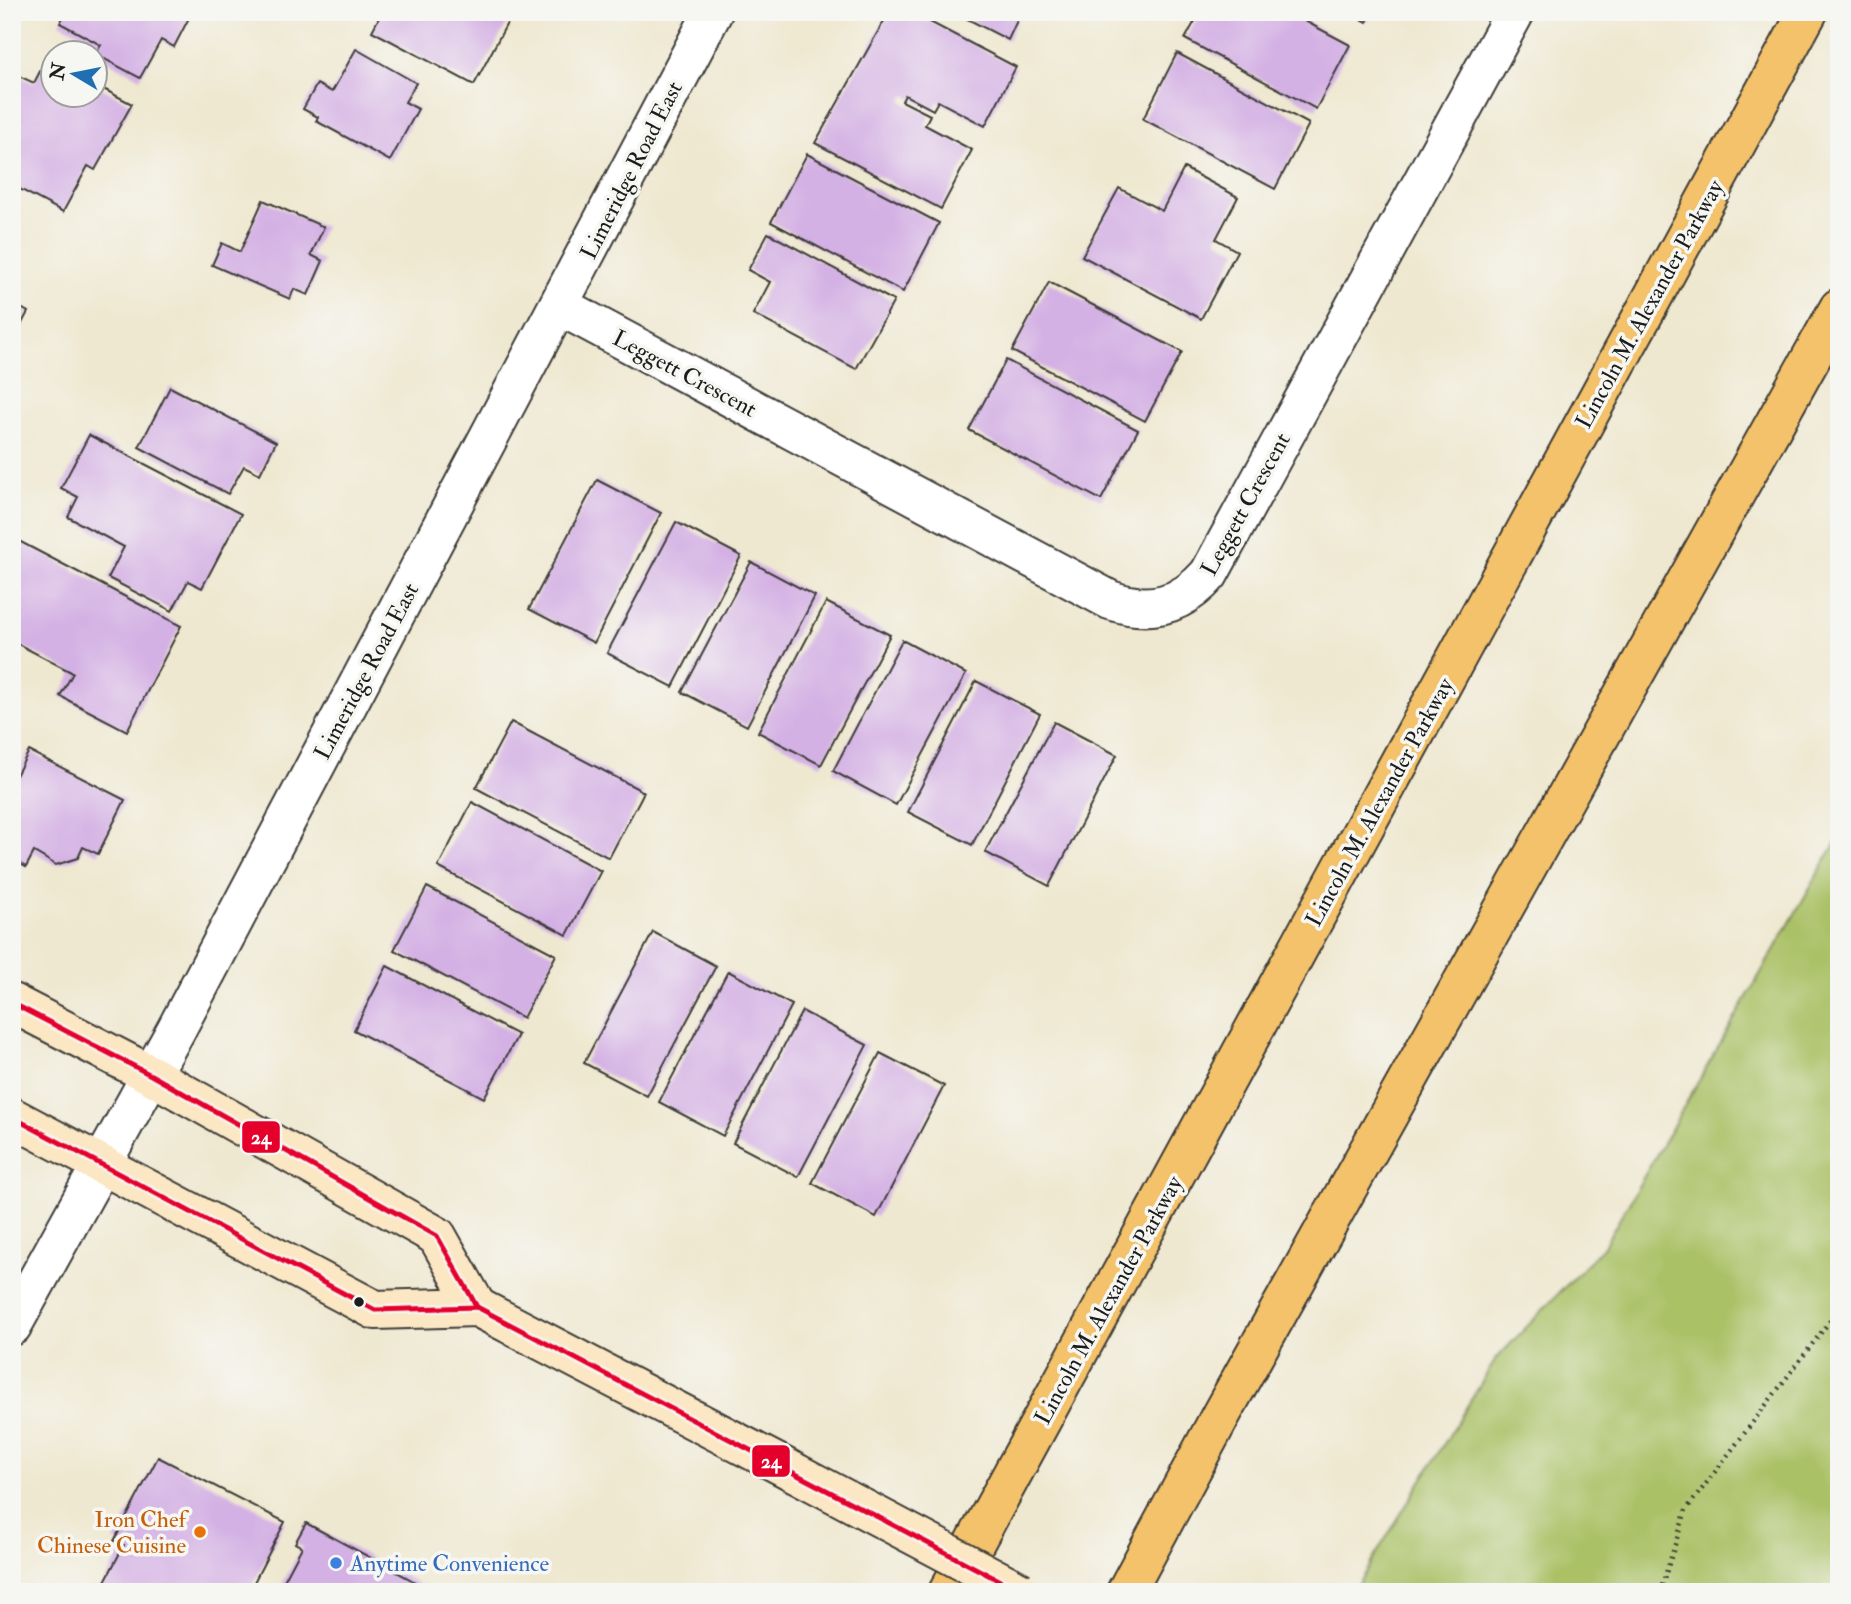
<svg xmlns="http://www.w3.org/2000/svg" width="1851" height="1604" font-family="'IM FELL Double Pica',serif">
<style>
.green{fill:#aac166;stroke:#636e41;stroke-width:2}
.building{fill:#d4b1e4}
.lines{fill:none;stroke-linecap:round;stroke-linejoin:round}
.minor-casing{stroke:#3c3b37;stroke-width:42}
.secondary-casing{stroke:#3c3b37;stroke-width:42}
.motorway-casing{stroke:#3c3b37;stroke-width:42}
.path{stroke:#3c3b37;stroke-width:4.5;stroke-dasharray:2 5;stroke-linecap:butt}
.minor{stroke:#fff;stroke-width:38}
.secondary{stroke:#fbe7c3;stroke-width:38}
.motorway{stroke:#f4c26a;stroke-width:38}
.secondary-bridge-casing{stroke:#3c3b37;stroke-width:42;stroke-linecap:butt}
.secondary-bridge{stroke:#fbe7c3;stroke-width:38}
.bus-1-casing{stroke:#f6f6f2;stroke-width:10}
.bus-1{stroke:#e4002b;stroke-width:5}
.bus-dot{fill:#1c1c1c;stroke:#f6f6f2;stroke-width:2.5}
.food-dot{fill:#e8710a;stroke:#f6f6f2;stroke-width:2.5}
.shop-dot{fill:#3f7fe0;stroke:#f6f6f2;stroke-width:2.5}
.labels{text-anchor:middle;stroke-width:7;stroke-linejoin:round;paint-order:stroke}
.street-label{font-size:23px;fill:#1c1c1c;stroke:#f6f6f2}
.food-label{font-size:23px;fill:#c56008;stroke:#f6f6f2;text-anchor:end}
.shop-label{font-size:23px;fill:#366cbe;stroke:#f6f6f2;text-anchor:start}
.line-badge{stroke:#f6f6f2;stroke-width:2.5}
.badge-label{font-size:19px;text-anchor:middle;font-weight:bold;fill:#fff}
</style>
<rect width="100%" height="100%" fill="#f6f6f2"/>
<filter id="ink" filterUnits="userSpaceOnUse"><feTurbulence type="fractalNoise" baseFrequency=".0143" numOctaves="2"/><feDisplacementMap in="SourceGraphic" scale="14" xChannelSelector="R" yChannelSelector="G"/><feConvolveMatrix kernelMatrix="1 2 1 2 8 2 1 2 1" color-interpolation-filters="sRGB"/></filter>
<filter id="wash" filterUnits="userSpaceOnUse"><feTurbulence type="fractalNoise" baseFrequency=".00686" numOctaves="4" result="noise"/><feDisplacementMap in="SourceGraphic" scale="28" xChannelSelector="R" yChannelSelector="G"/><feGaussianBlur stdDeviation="1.57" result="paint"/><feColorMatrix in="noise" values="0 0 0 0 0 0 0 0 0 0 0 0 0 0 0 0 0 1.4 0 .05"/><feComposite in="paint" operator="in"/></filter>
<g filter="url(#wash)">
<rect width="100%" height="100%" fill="#efe8d0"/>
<path class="green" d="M1839 837V1592H1353L1496 1359 1604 1246Z"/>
<g id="blocks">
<g class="building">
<path d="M66 12H192L174 47 161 40 140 78 95 54 101 45 60 23Z"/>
<path d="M382 12H513L474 85 372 31Z"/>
<path d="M889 12H911L1016 67 985 126 938 101 933 110 905 95 902 101 930 115 925 125 972 150 941 209 815 143Z"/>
<path d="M954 12H1021L1008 40Z"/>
<path d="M1200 12H1288L1350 45 1316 109 1185 39Z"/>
<path d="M1348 12H1372L1367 22Z"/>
<path d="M356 49 416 83 405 102 418 109 390 161 316 121 318 117 303 109 317 84 332 92Z"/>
<path d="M1177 53 1309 124 1275 189 1143 119Z"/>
<path d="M47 58 52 61V94H94V84L132 104 95 170 88 166 63 212 12 185V84L17 75 34 83Z"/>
<path d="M807 154 939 223 903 292 771 222Z"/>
<path d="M1184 168 1238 197 1216 239 1237 251 1201 319 1082 256 1119 188 1162 211Z"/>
<path d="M263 200 324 227 311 255 323 261 308 295 294 289 290 299 212 265 222 243 240 252Z"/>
<path d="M768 233 894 301 856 369 753 314 770 282 748 270Z"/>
<path d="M1049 282 1182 352 1145 421 1012 351Z"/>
<path d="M12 303 28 312 12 342Z"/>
<path d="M1006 360 1138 430 1101 500 969 430Z"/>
<path d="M170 387 276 442 260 474 244 466 228 494 139 447Z"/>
<path d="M89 435 241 514 202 588 188 581 172 611 108 578 124 547 68 517 78 497 61 488Z"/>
<path d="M597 480 661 513 594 643 529 609Z"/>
<path d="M676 522 741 556 673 687 607 653Z"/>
<path d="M15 539 181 626 127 731 60 696 73 673 12 641Z"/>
<path d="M751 562 815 596 747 726 682 692Z"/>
<path d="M826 602 890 635 821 765 758 732Z"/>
<path d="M902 640 966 674 896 805 833 771Z"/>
<path d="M976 681 1040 714 972 845 908 812Z"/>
<path d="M511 722 644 792 609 858 476 788Z"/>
<path d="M1054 722 1117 755 1049 886 985 852Z"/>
<path d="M29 751 125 800 98 854 83 847 78 858 56 865 34 852 26 867 12 859V783Z"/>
<path d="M472 802 601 871 567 935 438 867Z"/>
<path d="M427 887 556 955 523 1018 394 950Z"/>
<path d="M653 932 716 966 647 1096 584 1063Z"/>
<path d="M387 966 518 1035 484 1098 354 1030Z"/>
<path d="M728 971 792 1005 723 1136 659 1102Z"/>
<path d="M802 1011 867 1045 798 1177 733 1143Z"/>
<path d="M880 1053 944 1086 876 1217 812 1183Z"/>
<path d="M158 1457 285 1522 249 1592H107L101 1589 124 1545 114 1541Z"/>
<path d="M306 1523 410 1579 432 1592H278L302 1547 295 1543Z"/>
</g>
</g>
</g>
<g filter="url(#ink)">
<use href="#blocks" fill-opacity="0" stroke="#3c3b37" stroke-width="2"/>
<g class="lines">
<g class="minor-casing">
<g id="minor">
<path d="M560 306 1110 600C1150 614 1181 606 1209 574L1515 12"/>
<path d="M12 1326 176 1030 713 12"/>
</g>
</g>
<g class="secondary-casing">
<g id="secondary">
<path d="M12 1003 151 1075 437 1236 477 1307"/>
<path d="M12 1117 375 1310 477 1307 794 1472"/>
</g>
</g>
<g class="motorway-casing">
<g id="motorway">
<path d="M948 1592 1808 12"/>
<path d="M1126 1592 1222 1413 1839 308"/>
</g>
</g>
<path class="path" d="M1660 1592 1686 1510 1839 1309"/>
<use href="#minor" class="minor"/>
<use href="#secondary" class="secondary"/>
<use href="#motorway" class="motorway"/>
<g class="secondary-bridge-casing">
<path id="secondary-bridge" d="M794 1472 1021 1592"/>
</g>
<use href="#secondary-bridge" class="secondary-bridge"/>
<g class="bus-1-casing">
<g id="bus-1">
<path d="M12 1003 151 1075 437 1236 477 1307"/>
<path d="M12 1117 375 1310 477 1307 1021 1592"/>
</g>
</g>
<use href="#bus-1" class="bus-1"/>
</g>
</g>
<circle class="bus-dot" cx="359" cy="1302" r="6"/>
<circle class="food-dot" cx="200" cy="1532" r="7"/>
<circle class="shop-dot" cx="336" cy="1563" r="7"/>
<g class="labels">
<g class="street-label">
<text transform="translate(631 170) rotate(-63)" y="8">Limeridge Road East</text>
<text transform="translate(1649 304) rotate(-61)" y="8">Lincoln M. Alexander Parkway</text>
<text transform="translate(685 373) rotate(28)" y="8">Leggett Crescent</text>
<text transform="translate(1245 504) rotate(-61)" y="8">Leggett Crescent</text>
<text transform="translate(366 671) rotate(-62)" y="8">Limeridge Road East</text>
<text transform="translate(1379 802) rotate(-61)" y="8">Lincoln M. Alexander Parkway</text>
<text transform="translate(1108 1300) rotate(-61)" y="8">Lincoln M. Alexander Parkway</text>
</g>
<g class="food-label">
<text x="186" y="1527">Iron Chef<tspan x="186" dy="26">Chinese Cuisine</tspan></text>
</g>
<g class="shop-label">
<text x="350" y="1571">Anytime Convenience</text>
</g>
</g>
<g class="line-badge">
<rect x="241" y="1120" width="40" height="34" rx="7" fill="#e4002b"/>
<rect x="751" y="1444" width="40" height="34" rx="7" fill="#e4002b"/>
</g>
<g class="badge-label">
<text x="261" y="1144">24</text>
<text x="771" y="1468">24</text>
</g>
<rect width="1851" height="1604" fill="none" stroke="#f6f6f2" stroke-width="42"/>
<g transform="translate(74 74) rotate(280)"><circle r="33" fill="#f6f6f2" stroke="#9f9f9c" stroke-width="2"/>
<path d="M0-5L12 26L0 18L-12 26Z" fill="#1f6fb2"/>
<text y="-10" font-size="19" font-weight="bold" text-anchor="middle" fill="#1c1c1c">N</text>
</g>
</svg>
